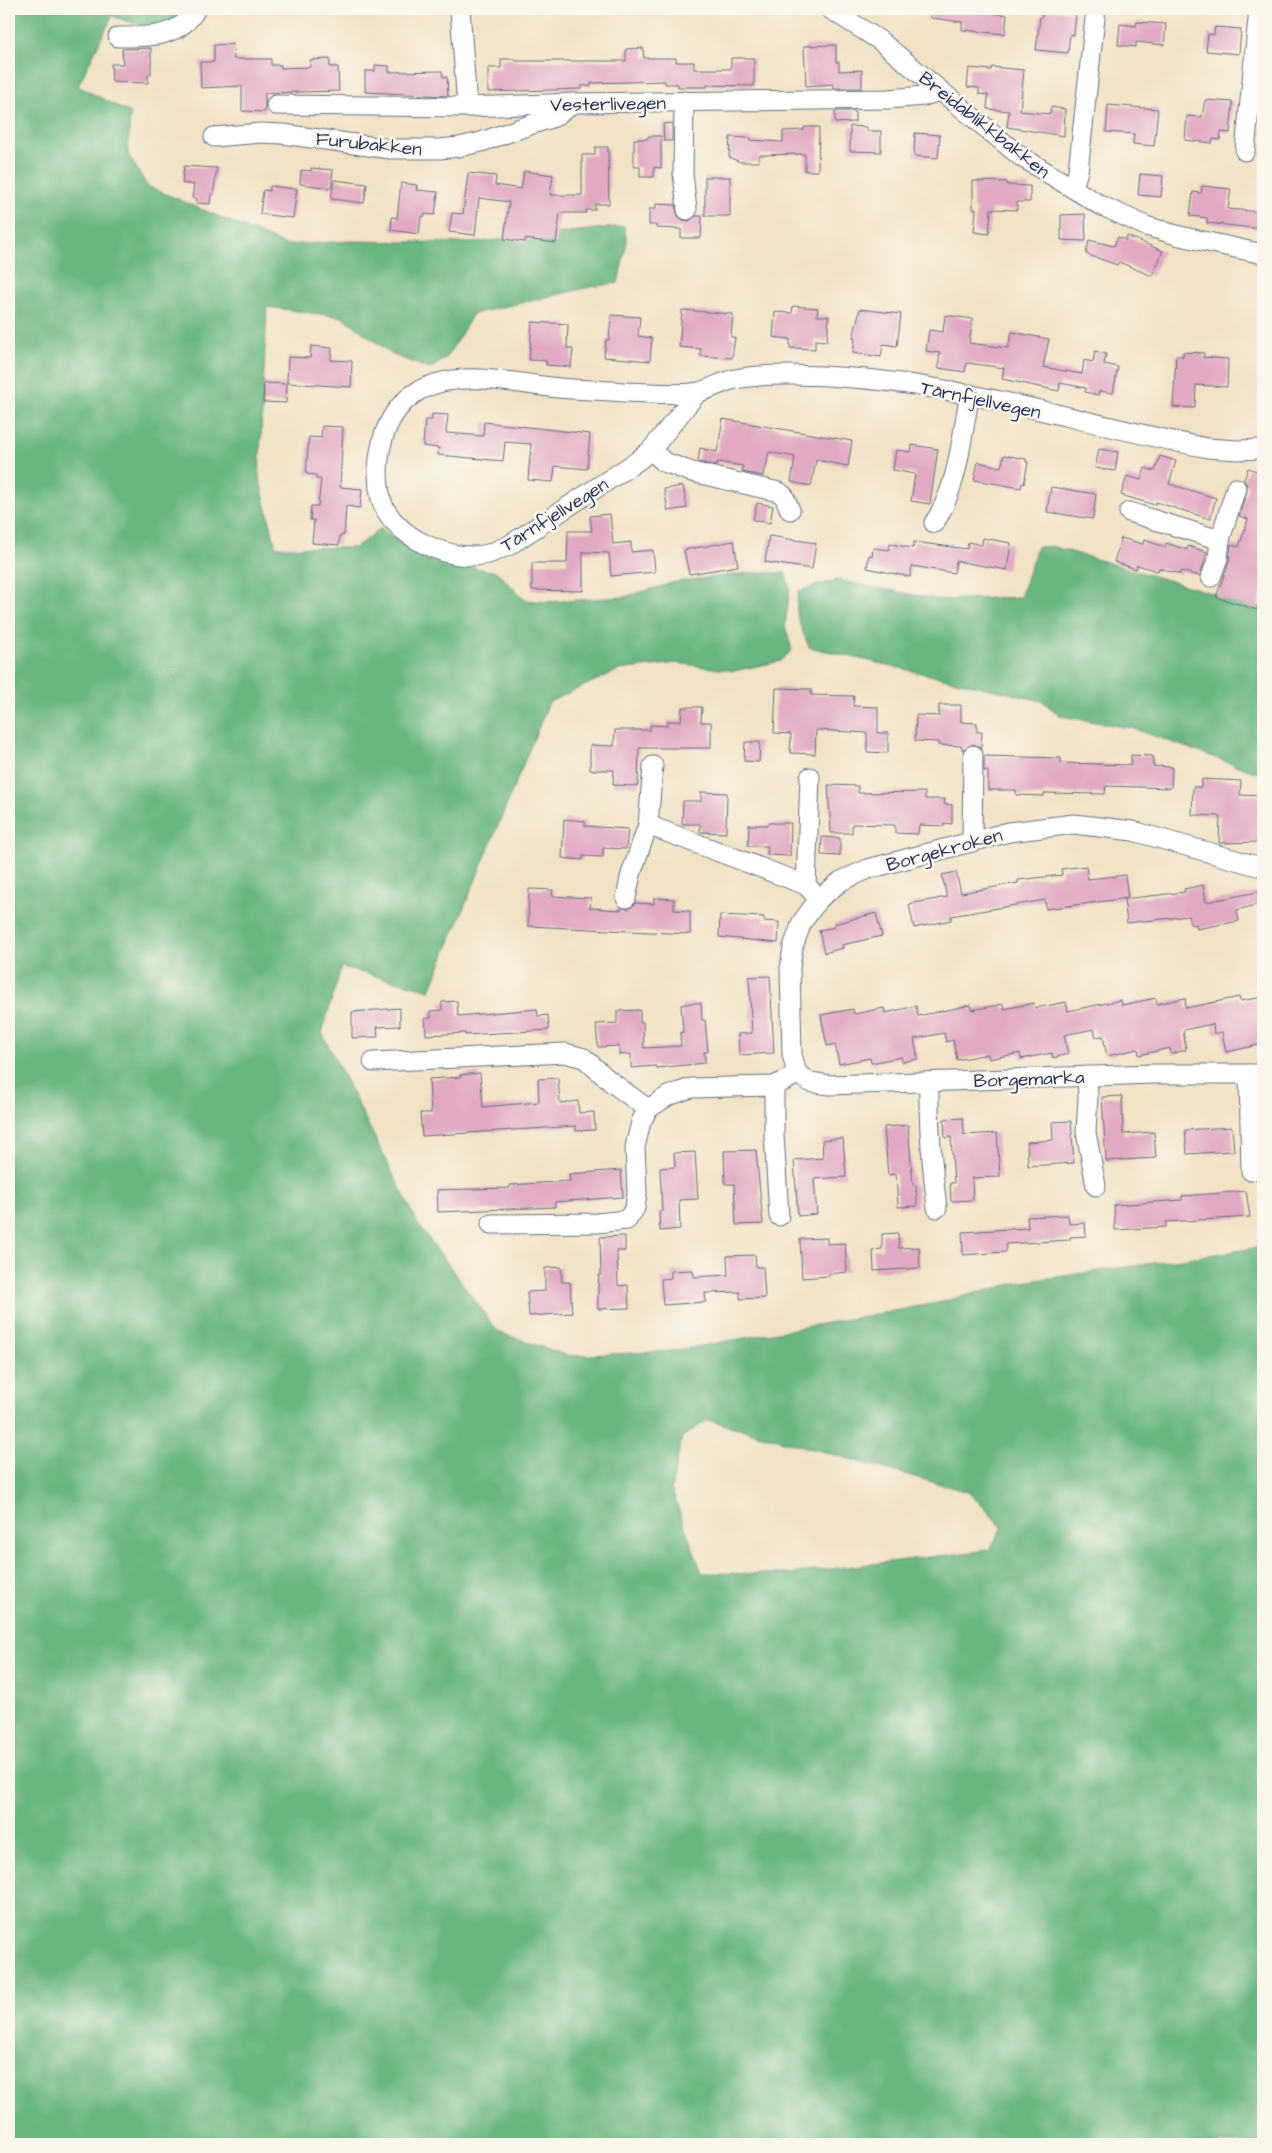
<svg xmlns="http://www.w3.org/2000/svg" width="1272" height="2153" font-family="'Architects Daughter',sans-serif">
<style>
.forest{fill:#69b680;stroke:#42726f;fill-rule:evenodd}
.building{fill:#e1a9c3}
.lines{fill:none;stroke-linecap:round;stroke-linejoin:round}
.minor-casing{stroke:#666e82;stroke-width:21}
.minor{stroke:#fff;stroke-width:19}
.labels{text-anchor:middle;stroke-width:5;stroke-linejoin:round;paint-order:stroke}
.street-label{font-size:19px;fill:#1b2f5e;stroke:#fbf7ec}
</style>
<rect width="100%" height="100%" fill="#fbf7ec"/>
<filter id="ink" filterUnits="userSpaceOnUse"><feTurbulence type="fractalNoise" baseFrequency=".02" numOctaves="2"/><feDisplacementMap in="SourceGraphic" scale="10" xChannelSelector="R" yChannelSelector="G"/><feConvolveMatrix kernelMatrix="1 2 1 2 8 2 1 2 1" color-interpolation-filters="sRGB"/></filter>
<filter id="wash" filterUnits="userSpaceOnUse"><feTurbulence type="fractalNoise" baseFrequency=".0096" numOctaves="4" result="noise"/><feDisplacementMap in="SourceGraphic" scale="20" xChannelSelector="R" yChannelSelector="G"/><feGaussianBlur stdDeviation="1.12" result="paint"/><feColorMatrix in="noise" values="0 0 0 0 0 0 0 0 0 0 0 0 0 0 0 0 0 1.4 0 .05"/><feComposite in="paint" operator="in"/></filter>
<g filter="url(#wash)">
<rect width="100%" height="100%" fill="#f1e2c4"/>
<g class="forest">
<path d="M9 9H192L185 41 112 16 78 86 130 113 128 154 147 186 286 245 350 241 471 243 624 226 627 242 618 283 590 287 473 314 447 357 430 369 393 355 343 317 267 307 259 477 276 547 355 548 381 528 407 547 433 558 465 566 497 572 525 600 546 602 624 597 675 582 748 573H785L790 589 785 626 792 650 781 661 734 671 677 663 619 670 549 702 430 990 341 967 322 1033 418 1224 498 1332 569 1356 673 1351 937 1303 1016 1283 1263 1247V2144H9ZM708 1420 969 1492 1002 1527 989 1550 787 1574 702 1573 671 1489 682 1437Z"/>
<path d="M1051 546 1263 608V775L1135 729 1061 716 1042 701 809 647C800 625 793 614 799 591L836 580 941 600 1020 597 1037 547Z"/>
</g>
<g id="blocks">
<g class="building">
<path d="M931 9 994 10V13L1007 15 1005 34 962 30V22L931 18Z"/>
<path d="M1043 10 1076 12 1074 35 1070 34 1068 53 1036 50 1040 17H1042Z"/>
<path d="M1137 22 1166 24 1164 45 1136 42V47L1118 45 1120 24 1136 26Z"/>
<path d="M1215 27 1241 29 1239 54 1206 51 1208 34 1214 35Z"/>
<path d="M233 44 234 59H271V65H281V68L310 67V60L330 59V67H338L339 91 265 93V112L242 111V86L201 88 200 62H214V45Z"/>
<path d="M836 45V62H839V71L862 70V88H834V84L806 86 804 46Z"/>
<path d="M151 48V75H148V83L112 82 111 64H123L122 49Z"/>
<path d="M643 48 644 58H676V62H694V69H731V58H754V86L707 85V87H678V84H665V81L591 83V86H581V89L488 92V68H501V59H516V61H626V49Z"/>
<path d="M375 65 389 66V72L442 71 443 77H447L448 96 365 92V71H375Z"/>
<path d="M992 67 1024 70 1020 111 1050 114 1051 107 1065 109 1064 136 1007 127 1009 111 987 109 988 95 979 94V88L967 87 969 68 991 70Z"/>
<path d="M1205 100 1233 102 1230 133 1221 132 1220 140 1213 139 1212 143 1185 140 1187 116 1202 117Z"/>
<path d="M1108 105 1158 109 1154 146 1133 144 1134 134 1106 132Z"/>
<path d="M835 111H855V122L835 123Z"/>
<path d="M672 123V141H664L663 124Z"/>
<path d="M850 126 867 127V131H881V152L850 151Z"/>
<path d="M804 127H819L818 171H805V154L759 155V162H740L729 157 730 137 751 138 750 140 783 142V131L804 130Z"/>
<path d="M915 133 940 135 938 158 914 156Z"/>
<path d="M648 136H661V168L654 167V177H640V167H634V139H648Z"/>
<path d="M595 147H608L609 204H595V210H586V213H560L556 243 525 239V242L504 239 509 202 479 198 475 235 449 232 452 213 463 214 468 173 496 176 495 185 521 189 524 171 553 175 550 195H582V155H595Z"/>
<path d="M184 166 217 168 213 195H211L210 204 196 203 197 199 192 198 194 185 182 183Z"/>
<path d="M311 168 333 170 331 188 300 184 301 170 311 171Z"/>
<path d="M1140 174 1163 176 1161 197 1138 195Z"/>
<rect x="705" y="177" width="25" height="39"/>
<path d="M334 180 367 184 364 203 331 199Z"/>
<path d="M973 181 1007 182V185L1030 186V202H1017V210L991 209 989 234 974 232 976 209H973Z"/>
<path d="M401 183 417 185 416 190 438 192 435 215 424 214V217H421L419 234 391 230 392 217 397 218Z"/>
<path d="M270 186 297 189 293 218 260 214 263 190 270 191Z"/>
<path d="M1202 186 1231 189 1228 209 1263 212V229L1207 223V218L1190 216 1193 192 1201 193Z"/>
<path d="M656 204 675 205 678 216 683 220 689 221 696 216H702L701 238H681V229L656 228V225H649V209H656Z"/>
<path d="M1085 214 1086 241 1061 240V215Z"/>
<path d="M1127 236 1163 251 1152 276 1119 262 1117 265 1086 254 1089 240 1114 246 1118 237 1126 240Z"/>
<path d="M793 306 818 308 817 316H829L827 341 815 340V349L790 348V339L773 337 775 312 792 313Z"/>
<path d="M860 309 901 314 897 346 883 344 881 357 853 353 855 338H853Z"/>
<path d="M682 310 733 314 731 337 735 338 732 358 700 356 701 349 679 347Z"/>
<path d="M611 315 640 317 638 336 652 338 650 361 604 357 606 340H609Z"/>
<path d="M945 315 973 319 969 343 1008 348 1012 332 1049 339 1043 367 1082 374 1084 360 1093 362 1095 351 1106 354 1104 364 1118 367 1113 393 1099 391 1098 395 1085 392 1086 388 1060 383 1059 391 1002 379 1004 368 967 363 965 372 938 368 940 353 926 351 929 330 943 332Z"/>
<path d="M532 322 568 324 567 348 573 349 571 367 546 365V361L529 360Z"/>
<path d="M311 346 332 348 331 360 352 361 351 387 287 383 288 357 310 358Z"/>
<path d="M1183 352 1204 353 1203 357 1228 359 1227 387 1196 385 1195 408 1173 407 1176 356H1183Z"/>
<path d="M264 383 287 384 286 403 263 402Z"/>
<path d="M432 414 448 415 446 433 483 436 484 422 590 434 587 469 555 466 553 482 528 480 531 444 505 442 503 461 438 455 439 448 423 446 425 420H432Z"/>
<path d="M723 419 852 441 848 466 816 460 811 486 791 482 795 457 769 452 766 469H764L763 476 742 472 743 466 718 462 717 466 698 462 700 448 717 452Z"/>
<path d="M322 426 343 427 340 487 362 489 360 508 346 506 344 535H340L339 545 312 543 314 520H310L311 506H318L321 479H316V475L306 474 307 461 309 437 321 438Z"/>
<path d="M912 445 938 449 930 504 911 501 915 474 893 470 896 450 911 452Z"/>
<path d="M1099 449 1118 452 1115 471 1095 468Z"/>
<path d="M1004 455 1026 459V462H1028L1024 484 1022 483 1021 488 974 480 978 462 1001 467Z"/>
<path d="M1160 456 1176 461 1169 484 1216 498 1210 519 1156 502 1155 505 1121 495 1127 476 1141 480 1145 468 1155 471Z"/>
<path d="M1248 468 1263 473V588L1257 610 1216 597 1229 562 1231 544 1239 547 1248 519 1239 516 1247 491V485L1244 480Z"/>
<path d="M683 486 687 508 668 511 664 489Z"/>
<path d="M1051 487 1096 494 1093 519 1047 512Z"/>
<path d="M757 503 773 506 770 523 753 520Z"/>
<path d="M610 514 613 544 631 542V552L653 550 655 572 611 576 609 553 583 552V591L532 590V563H567L568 531H592L590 516Z"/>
<path d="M769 536 816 543 812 569 765 562Z"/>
<path d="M983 538 1011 543 1007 570 956 561 954 573 912 566 910 577 867 568 869 555 872 556 873 548 889 550 890 544 913 548 914 542 967 549 968 542 982 545Z"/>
<path d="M1121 538 1143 544 1144 540 1165 547 1166 543 1187 550 1188 546 1207 552 1200 576 1181 571 1180 574 1159 568 1158 571 1137 565 1136 569 1114 562Z"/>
<path d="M734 541 738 566 689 574 684 550Z"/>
<path d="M776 688 811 689V695L854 696 853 706 878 707V733H888V753L867 752V733L816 730 815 754 790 753 791 734 774 733Z"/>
<path d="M939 705H961V722L977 723V732H982L981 747 973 744 962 750V746L938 745V742L915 741 916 715 939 716Z"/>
<path d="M682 707H702L701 722H711V748H639L638 786 613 785 614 770H590V745L614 746 615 730H650V725L667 726V721H681Z"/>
<path d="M745 742H760L759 762 744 761Z"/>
<path d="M1131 755 1153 756V766L1172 767 1171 788 1106 786 1105 794 1044 793V796L1016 795V790H988V771H984V756L1061 758V763L1131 765Z"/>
<path d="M1202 779 1241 781 1240 795 1263 796V842L1219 843 1220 816 1192 815 1193 787H1201Z"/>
<path d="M828 785 858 786V793L925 792V799H945L944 804 952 805V824L944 823V826L919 825 918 834 895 833V825L852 824V833H831Z"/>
<path d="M701 792 727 793 726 833 700 832V824H682L683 801H701Z"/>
<path d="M564 819 585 821V826L628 829 626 849 603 848V857L583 856V860L562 858Z"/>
<path d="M769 823H791L790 856 767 855 768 846H748L749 825H768Z"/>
<path d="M822 837 840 838V856L821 855Z"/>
<path d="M1086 866 1088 879 1125 875 1128 898 1046 909 1045 900 951 916V920L914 928 909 904 947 897 942 875 956 872 961 893 1018 883V880L1062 875 1061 869Z"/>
<path d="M1203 885 1206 902 1263 891V903L1237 910 1239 921 1197 929 1196 924 1191 925 1189 916 1127 923 1124 899 1185 892 1184 889Z"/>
<path d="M529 889 553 890 552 896 591 898 590 908 621 910V908H630L636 903 654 904V898L674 899V910L690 911V934L528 926Z"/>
<path d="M876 913 882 936 842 945 843 948 824 953 819 930 835 927 834 924Z"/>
<path d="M720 915 764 917V921L779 922 778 943 719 937Z"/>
<path d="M770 976 774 1053 739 1055 738 1034 752 1033 749 977Z"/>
<path d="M1239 997 1240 1001 1263 997V1044L1226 1052 1222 1032 1214 1034 1213 1024 1183 1030 1186 1050 1171 1054 1170 1048 1139 1055 1138 1049 1107 1056 1103 1036 1096 1037 1094 1029 1064 1035 1068 1054 1053 1058 1052 1053 1021 1059 1020 1053 989 1059 988 1054 957 1060 953 1040 946 1042 944 1033 914 1039 918 1059 902 1062 901 1057 871 1063 870 1058 839 1064 835 1044 827 1046 821 1015 853 1009 854 1014 884 1008 885 1013 916 1006 918 1016 971 1005 972 1010 1003 1004 1004 1009 1034 1003 1035 1008 1066 1002 1068 1011 1121 1000 1122 1005 1156 998 1157 1004 1185 998 1186 1008Z"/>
<path d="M457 1001 458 1016 537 1009 538 1016 548 1015 549 1030 465 1035V1033L426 1035 425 1018H431L430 1011 442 1010V1002Z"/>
<path d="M691 1003H701L702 1020H705L708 1052H704L705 1063 657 1068 656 1066 631 1068V1054L619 1055V1046L598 1047 596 1024 617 1023V1011L640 1010V1022H643L644 1048 681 1046 680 1033 683 1032 681 1005Z"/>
<path d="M400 1008V1026L377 1027 378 1037 352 1038V1012Z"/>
<path d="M480 1073 483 1107 539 1102 538 1079 558 1078 560 1103 578 1101 579 1113 594 1112 595 1130 576 1131V1126L422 1136 420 1113H431L429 1079 461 1077 460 1075Z"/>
<path d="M1122 1096 1123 1134 1154 1132 1156 1158 1106 1161 1102 1097Z"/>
<path d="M963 1118 964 1135 997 1133 1000 1177 972 1178 973 1200 951 1201 950 1183H954L951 1137 945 1138 944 1119Z"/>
<path d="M1071 1121 1074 1163 1028 1166 1027 1142 1053 1140 1052 1122Z"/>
<path d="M908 1125 913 1185H916L917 1206 898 1207 896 1174 888 1175 884 1127Z"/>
<path d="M1232 1127 1234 1151 1187 1154 1185 1130Z"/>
<path d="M843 1138 846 1177 814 1179 817 1214 798 1216 794 1160 823 1158 822 1140Z"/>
<path d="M756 1150 763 1224 736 1225 734 1184H725L724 1151Z"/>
<path d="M695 1152 698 1199 679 1200 680 1229 660 1231 659 1211H662L660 1168 675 1167 674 1153Z"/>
<path d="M621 1170 623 1197 555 1202V1207L438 1212 437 1190 510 1188V1185L570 1181 569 1174Z"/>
<path d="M1246 1191 1250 1217 1166 1222V1227L1115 1230 1114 1205 1182 1200V1196Z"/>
<path d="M1068 1215 1069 1224 1085 1223 1086 1236 1070 1237V1240L1006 1244V1252L963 1255 962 1232 1028 1228 1027 1217Z"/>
<path d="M898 1233 899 1248 919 1247 920 1268 874 1271 873 1250 882 1249V1234Z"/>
<path d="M625 1236V1251H617L618 1286 628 1285 629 1308 598 1309V1287L599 1275H601L600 1237Z"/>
<path d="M827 1238V1244L845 1243 847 1272 829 1274V1276L802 1278 800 1239Z"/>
<path d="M755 1255 756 1267H763L765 1298 740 1299V1292L705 1293 706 1302 663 1305 661 1279 671 1278V1271L693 1270 694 1277 728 1275 727 1256Z"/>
<path d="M561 1267 562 1282H570L572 1313 529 1316 527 1292 545 1291V1268Z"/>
</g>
</g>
</g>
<g filter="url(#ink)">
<use href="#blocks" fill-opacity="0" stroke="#666e82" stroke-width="1"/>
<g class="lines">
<g class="minor-casing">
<g id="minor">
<path d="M460 9 467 107"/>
<path d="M830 9 879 40 1020 156 1100 205 1146 226 1180 236 1263 254"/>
<path d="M118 37C147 37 180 38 196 9"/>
<path d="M684 101 683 174 687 210"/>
<path d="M276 105 467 107 575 103 888 99 924 96 939 91"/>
<path d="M214 137 261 133 283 134 390 149H439L459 147 481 142 524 127 554 117 574 103"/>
<path d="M1245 151 1259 9"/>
<path d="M1073 188 1078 171 1096 9"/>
<path d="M697 393 651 450 636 462 508 546C501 548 495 552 488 554 452 564 391 536 381 499 376 478 378 455 384 435 391 415 402 400 420 390 462 368 515 384 559 388 580 390 602 390 624 392 642 392 683 396 699 392 711 389 722 382 735 379 766 373 821 375 853 378 974 387 1090 426 1208 448L1237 450 1263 449"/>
<path d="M651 450 664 462 692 472 779 492 784 496 790 510"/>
<path d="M1129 512 1220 540"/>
<path d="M934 523C959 486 961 437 970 394"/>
<path d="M1211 577 1218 558 1220 540 1236 488"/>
<path d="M648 825 806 885 819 899"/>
<path d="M972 842 973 755"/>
<path d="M1257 866 1133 831 1074 824 1009 832 868 869 841 881 819 899 802 922 793 947 790 968 792 1054 796 1070 798 1074 810 1082 830 1085 1153 1074H1263"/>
<path d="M806 885 810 777"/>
<path d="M626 898 631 874 648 825 653 766"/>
<path d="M373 1062 565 1053 584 1058 611 1082 648 1109"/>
<path d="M1249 1074 1251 1171"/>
<path d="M1087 1076 1088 1097 1086 1132 1096 1186"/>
<path d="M929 1082C928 1125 932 1166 937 1208"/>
<path d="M774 1086V1135L779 1216"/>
<path d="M491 1224 597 1223 627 1220 635 1208 637 1193 635 1147 641 1122 648 1109 668 1096 691 1088 774 1086 798 1074"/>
</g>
</g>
<use href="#minor" class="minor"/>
</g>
</g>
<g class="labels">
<g class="street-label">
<text transform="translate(608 103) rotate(-1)" y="7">Vesterlivegen</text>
<text transform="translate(985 124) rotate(38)" y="7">Breidablikkbakken</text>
<text transform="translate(369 143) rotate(6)" y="7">Furubakken</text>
<text transform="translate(981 399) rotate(12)" y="7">Tårnfjellvegen</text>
<text transform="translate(554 514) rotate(-32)" y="7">Tårnfjellvegen</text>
<text transform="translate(944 849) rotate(-15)" y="7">Borgekroken</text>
<text transform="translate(1029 1078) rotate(-2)" y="7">Borgemarka</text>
</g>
</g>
<rect width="1272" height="2153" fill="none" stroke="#fbf7ec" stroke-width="30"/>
</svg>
